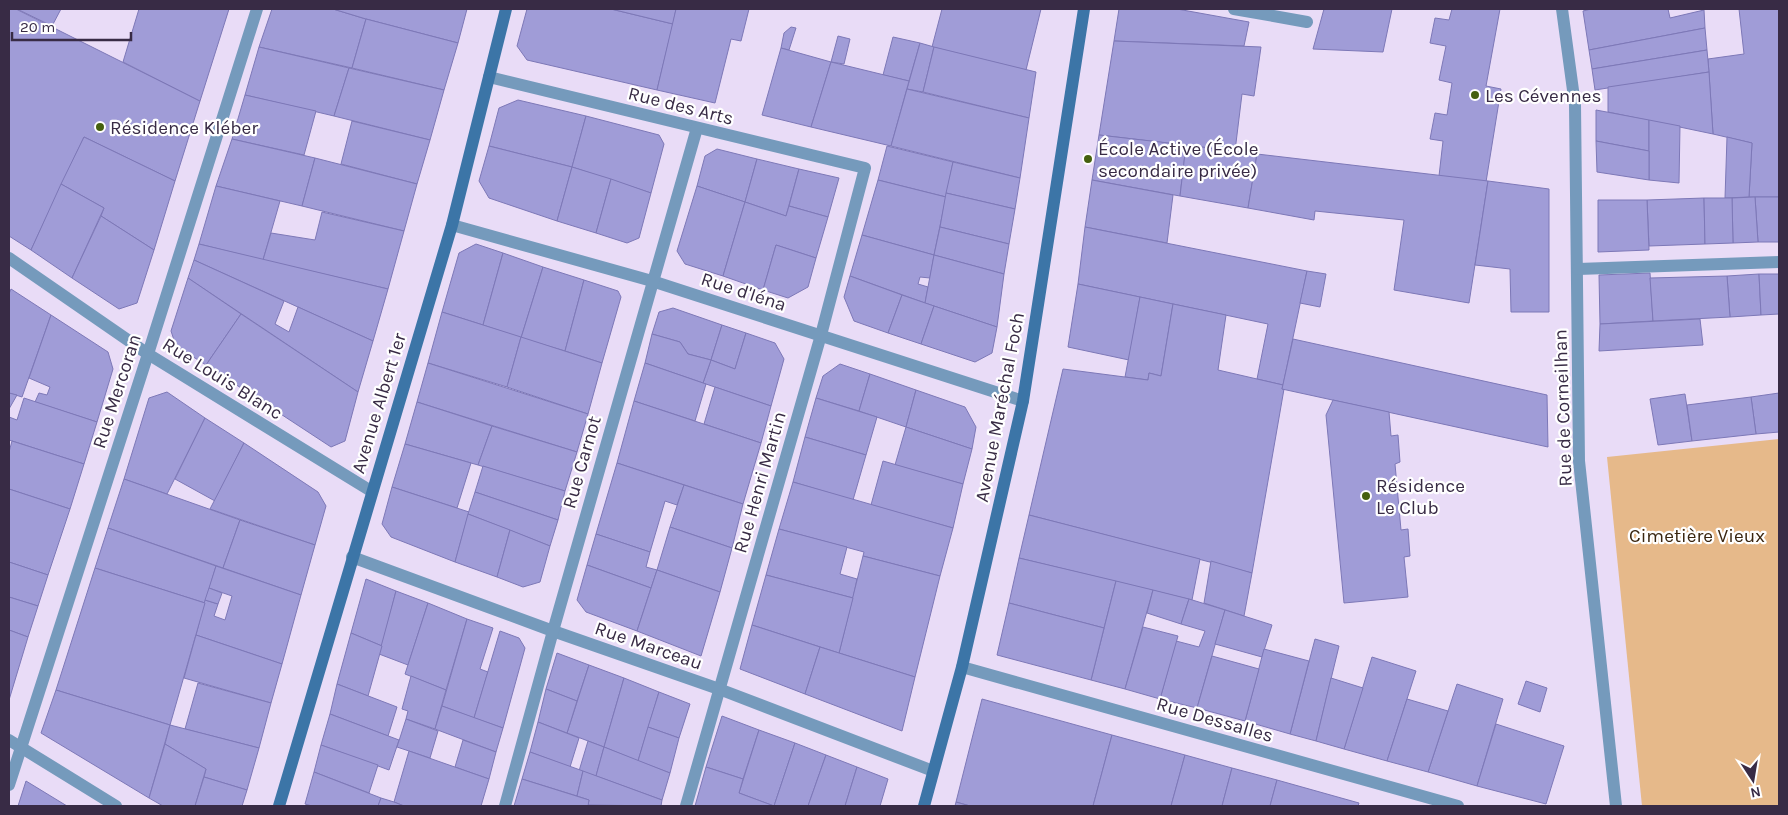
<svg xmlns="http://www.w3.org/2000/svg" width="1788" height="815" font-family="Karla,sans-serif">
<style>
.green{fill:#e6b98a}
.building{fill:#a09cd7;stroke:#7d78b7}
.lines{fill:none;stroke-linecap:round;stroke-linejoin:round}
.street{stroke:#759abc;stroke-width:12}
.secondary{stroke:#3c75a7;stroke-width:12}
.poi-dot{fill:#45600f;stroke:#fff;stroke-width:2}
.labels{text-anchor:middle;stroke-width:4.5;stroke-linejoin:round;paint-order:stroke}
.poi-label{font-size:19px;fill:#382b45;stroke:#fff;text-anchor:start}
.street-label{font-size:19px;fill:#382b45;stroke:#fff}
.park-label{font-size:19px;fill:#39250f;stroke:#fff}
</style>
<rect width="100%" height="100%" fill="#e9dcf7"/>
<path class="green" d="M1779 439V806H1642L1607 457Z"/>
<g class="building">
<path d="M9 9H16L200 101 175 181 84 137 31 250 9 236Z"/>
<path d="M17 9H61L52 26Z"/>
<path d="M139 9H229L200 101 123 62Z"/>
<path d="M272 9H333L366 19 352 68 259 47Z"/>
<path d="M333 9H467L458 43 366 19Z"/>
<path d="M527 9H611L673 24 657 90 527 60 517 46Z"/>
<path d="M611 9H676L673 24Z"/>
<path d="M676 9H749L741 41 731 39 715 103 657 90Z"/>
<path d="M942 9H1041L1026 70 932 47Z"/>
<path d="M1119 9H1177L1249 22 1244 46 1114 41Z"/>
<path d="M1324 9H1392L1383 52 1313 49Z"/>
<path d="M1452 9H1500L1486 86 1501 89 1486 182 1439 176 1443 141 1430 139 1435 113 1447 115 1452 83 1439 80 1446 46 1430 43 1435 18 1449 20Z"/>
<path d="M1591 9H1668L1670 18 1704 10 1705 28 1589 50 1583 11Z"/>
<path d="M1739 9H1779V197H1749L1752 143 1713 134 1708 59 1744 54Z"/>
<path d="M366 19 458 43 444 90 352 68Z"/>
<path d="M791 27 796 28 789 50 781 48 784 33Z"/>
<path d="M1705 28 1707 50 1592 69 1589 50Z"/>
<path d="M838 36 850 39 844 64 831 62Z"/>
<path d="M893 37 920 43 909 81 883 75Z"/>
<path d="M1114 41 1261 47 1254 96 1242 94 1235 151 1099 135Z"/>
<path d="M920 43 934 47 923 92 907 89Z"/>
<path d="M259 47 349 68 334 116 245 95Z"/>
<path d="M934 47 1036 72 1029 118 923 92Z"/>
<path d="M781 48 831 62 811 127 762 115Z"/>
<path d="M1707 50 1709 72 1595 90 1592 69Z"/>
<path d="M831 62 909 81 891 146 811 127Z"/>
<path d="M349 68 444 90 430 140 334 116Z"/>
<path d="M1709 72 1713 134 1608 112V87Z"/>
<path d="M907 89 1029 118 1020 178 891 146Z"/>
<path d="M245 95 316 111 304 155 232 139Z"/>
<path d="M518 100 586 116 572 167 489 146 499 108Z"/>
<path d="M1596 110 1649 120V151L1596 141Z"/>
<path d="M586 116 659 135 664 144 651 193 572 167Z"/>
<path d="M1649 120 1680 126 1679 183 1649 180Z"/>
<path d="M352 121 430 140 417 184 341 164Z"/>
<path d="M1099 135 1186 145 1180 196 1092 180Z"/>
<path d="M84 137 175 181 154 250 101 216 104 208 61 184Z"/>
<path d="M1727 137 1752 143 1749 197 1725 198Z"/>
<path d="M232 139 315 158 302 206 216 186Z"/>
<path d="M1596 141 1649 151V180L1597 172Z"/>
<path d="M1186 145 1257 154 1248 208 1180 196Z"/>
<path d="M489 146 572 167 557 221 489 198 479 181Z"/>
<path d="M887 146 953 162 946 197 878 180Z"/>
<path d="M717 149 757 159 745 202 697 186 705 156Z"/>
<path d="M1257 154 1488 181 1469 303 1394 290 1404 220 1315 211 1314 220 1248 208Z"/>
<path d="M315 158 417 184 404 231 302 206Z"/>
<path d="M757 159 799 169 786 216 745 202Z"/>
<path d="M953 162 1020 178 1015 209 946 193Z"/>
<path d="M572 167 611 179 596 233 557 221Z"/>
<path d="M799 169 839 178 828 217 789 206Z"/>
<path d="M611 179 651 193 639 238 627 243 596 233Z"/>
<path d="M878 180 946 197 934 255 862 235Z"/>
<path d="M1092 180 1173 195 1167 243 1085 227Z"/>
<path d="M1488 181 1549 189V312H1511L1510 269 1475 265Z"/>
<path d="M61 184 104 208 72 278 31 250Z"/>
<path d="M216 186 280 201 263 260 199 244Z"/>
<path d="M697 186 745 202 723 276 685 264 677 251Z"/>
<path d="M946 193 1015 209 1009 244 940 227Z"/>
<path d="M1755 197H1779V242H1758Z"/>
<path d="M1755 197 1758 242 1733 243 1732 198Z"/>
<path d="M1704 198 1705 244 1649 246 1647 200Z"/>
<path d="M1704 198H1732L1733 243 1705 244Z"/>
<path d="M1598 200H1647L1649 250 1598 252Z"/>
<path d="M745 202 786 216 789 206 828 217 816 258 776 245 763 290 723 276Z"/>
<path d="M322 212 404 231 388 289 263 260 271 233 315 240Z"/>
<path d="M101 216 154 250 137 303 119 309 72 278Z"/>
<path d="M940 227 1009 244 1004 274 934 255Z"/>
<path d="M1085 227 1307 271 1283 385 1257 379 1268 324 1078 284Z"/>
<path d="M862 235 934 255 930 278 920 277 918 284 928 287 925 303 850 276Z"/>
<path d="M199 244 388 289 373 341 194 260Z"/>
<path d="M476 244 503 253 483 325 442 312 459 253Z"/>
<path d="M776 245 816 258 808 287 788 298 763 290Z"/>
<path d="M503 253 543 267 521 338 483 325Z"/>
<path d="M934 255 1004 274 997 327 925 303Z"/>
<path d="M194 260 284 301 275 324 289 332 298 307 373 341 358 392 188 278Z"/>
<path d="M543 267 584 280 565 351 521 338Z"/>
<path d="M1307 271 1326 274 1320 307 1300 303Z"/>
<path d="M1650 273 1653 321 1600 324 1599 275Z"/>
<path d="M1759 274 1761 315 1730 317 1727 276Z"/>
<path d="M1759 274H1779V314L1761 315Z"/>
<path d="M850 276 902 295 888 333 854 321 844 297Z"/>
<path d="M1727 276 1730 317 1653 321 1650 278Z"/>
<path d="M188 278 241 314 206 365 176 346 171 331Z"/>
<path d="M584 280 618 291 621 297 602 363 565 351Z"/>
<path d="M1078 284 1140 297 1129 360 1068 347Z"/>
<path d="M11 289 51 315 22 397 9 393V294Z"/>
<path d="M902 295 934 306 921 344 888 333Z"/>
<path d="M1140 297 1173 304 1161 376 1149 373 1148 380 1125 377Z"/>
<path d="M1173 304 1226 315 1218 370 1283 385 1282 389H1284L1252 573 1029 515 1063 369 1148 380 1149 373 1161 376Z"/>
<path d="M934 306 997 327 992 353 975 362 921 344Z"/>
<path d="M673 308 722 325 711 360 688 354 680 342 652 334 659 312Z"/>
<path d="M442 312 521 337 507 387 428 363Z"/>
<path d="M241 314 358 392 345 441 331 447 206 365Z"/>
<path d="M51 315 108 352 113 369 97 422 35 402 39 393 47 395 50 387 29 378Z"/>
<path d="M1700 319 1703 345 1599 351 1600 324Z"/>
<path d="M722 325 746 333 735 369 711 360Z"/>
<path d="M746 333 775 343 784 359 771 406 703 383 711 360 735 369Z"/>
<path d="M652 334 680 342 688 354 711 360 703 383 645 363Z"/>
<path d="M521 337 602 363 588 414 507 387Z"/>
<path d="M1293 339 1547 395 1548 447 1282 389Z"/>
<path d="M428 363 588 414 577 452 417 402Z"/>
<path d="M645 363 706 384 695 421 634 401Z"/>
<path d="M840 364 870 374 859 411 816 398 823 376Z"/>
<path d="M870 374 916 390 906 427 859 411Z"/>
<path d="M715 387 771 406 761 443 704 424Z"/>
<path d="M916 390 965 407 976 427 972 449 906 427Z"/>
<path d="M167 392 205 418 167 494 124 479 149 398Z"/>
<path d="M9 393 17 395 9 409Z"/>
<path d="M1779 393V432L1756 434 1751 397Z"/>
<path d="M1685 394 1692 441 1658 445 1650 399Z"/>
<path d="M1751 397 1756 434 1692 441 1687 405Z"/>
<path d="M24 398 97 422 84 464 9 440V417L17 420Z"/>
<path d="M816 398 877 417 866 455 805 437Z"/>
<path d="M1333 400 1389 412 1391 436 1398 435 1400 462 1395 464 1401 530 1408 529 1410 556 1404 557 1408 597 1344 603 1326 415Z"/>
<path d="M634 401 761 443 743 504 617 463Z"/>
<path d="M417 402 492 426 478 465 405 444Z"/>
<path d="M205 418 244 443 215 501 175 479Z"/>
<path d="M492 426 577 452 565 491 478 465Z"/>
<path d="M906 427 972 449 963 484 895 465Z"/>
<path d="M805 437 866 455 853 500 793 482Z"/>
<path d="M12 441 84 464 70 509 9 489V452Z"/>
<path d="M244 443 318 492 326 506 315 545 210 509Z"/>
<path d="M405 444 471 463 457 508 392 487Z"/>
<path d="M883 461 963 484 953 528 871 505Z"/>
<path d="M617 463 684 485 677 505 665 501 650 552 596 534Z"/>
<path d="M483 466 565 491 558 520 475 492Z"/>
<path d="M124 479 240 520 223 568 108 528Z"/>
<path d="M793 482 953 528 940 576 863 556 864 552 779 529Z"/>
<path d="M684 485 743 504 732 548 670 527Z"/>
<path d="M392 487 469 512 455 562 391 537 382 524Z"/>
<path d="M9 489 70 509 48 575 9 562Z"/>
<path d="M475 492 558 520 550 546 468 514Z"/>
<path d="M468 514 510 530 497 577 455 562Z"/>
<path d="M1029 515 1200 559 1192 600 1019 558Z"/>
<path d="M240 520 315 545 301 595 223 568Z"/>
<path d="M670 527 732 548 720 592 657 570Z"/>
<path d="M108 528 216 566 205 603 95 568Z"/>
<path d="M779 529 847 547 840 574 857 579 853 598 766 575Z"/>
<path d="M510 530 550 546 540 582 523 587 497 577Z"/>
<path d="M596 534 650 552 646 567 657 570 651 588 587 565Z"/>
<path d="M863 556 940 576 915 677 839 653Z"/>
<path d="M1019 558 1116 581 1104 628 1009 603Z"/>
<path d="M1211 561 1252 573 1244 616 1204 603Z"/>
<path d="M9 562 48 575 38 606 9 597Z"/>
<path d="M587 565 651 588 637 631 586 612 577 600Z"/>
<path d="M216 566 301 595 282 664 196 635 205 600 218 604 214 616 225 620 232 596 209 588Z"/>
<path d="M95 568 205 603 170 725 56 690Z"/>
<path d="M657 570 720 592 701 656 637 631Z"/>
<path d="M766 575 853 598 839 653 752 625Z"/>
<path d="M366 579 396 591 382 646 351 633Z"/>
<path d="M1116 581 1153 590 1125 689 1091 680Z"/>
<path d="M209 588 222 593 218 604 205 600Z"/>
<path d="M1153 590 1189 599 1181 624 1147 613Z"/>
<path d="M396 591 428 603 408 665 379 654Z"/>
<path d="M9 597 38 606 28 637 9 630Z"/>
<path d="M1189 599 1225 610 1197 708 1160 699 1176 641 1199 647 1205 631 1181 624Z"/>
<path d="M428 603 467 619 446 690 405 674Z"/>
<path d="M1009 603 1104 628 1091 680 997 655Z"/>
<path d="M1225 610 1272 625 1262 657 1215 644Z"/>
<path d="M467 619 493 628 480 669 488 672 474 718 442 706Z"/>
<path d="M752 625 820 647 805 694 740 669Z"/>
<path d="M1143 627 1178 636 1160 699 1125 689Z"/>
<path d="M9 630 28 637 9 700Z"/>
<path d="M500 631 519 638 525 648 503 728 474 718Z"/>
<path d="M351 633 382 646 368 696 337 684Z"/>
<path d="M196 635 282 664 271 703 184 678Z"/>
<path d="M1315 639 1339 646 1316 741 1290 734Z"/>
<path d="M820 647 915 677 902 731 805 694Z"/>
<path d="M1264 649 1309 661 1290 734 1245 721Z"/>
<path d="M557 653 589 665 577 701 546 689Z"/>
<path d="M1212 656 1259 669 1245 721 1197 708Z"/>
<path d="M1372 657 1416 671 1387 761 1344 749Z"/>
<path d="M589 665 624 678 604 747 567 733Z"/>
<path d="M411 676 446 690 435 729 406 719 408 711 402 709Z"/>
<path d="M624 678 659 692 638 761 604 747Z"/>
<path d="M1331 678 1363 688 1344 749 1316 741Z"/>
<path d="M1526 681 1547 688 1540 712 1518 704Z"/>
<path d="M198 683 271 703 259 748 185 729Z"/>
<path d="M337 684 397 707 388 736 330 714Z"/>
<path d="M1457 684 1503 699 1477 786 1428 772Z"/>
<path d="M546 689 577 701 567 733 538 722Z"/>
<path d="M56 690 170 725 149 798 41 733Z"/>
<path d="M659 692 690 704 679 738 648 727Z"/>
<path d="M982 699 1112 735 1093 806H970L956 802Z"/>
<path d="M1407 699 1448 711 1428 772 1387 761Z"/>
<path d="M442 706 503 728 496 752 435 729Z"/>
<path d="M330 714 399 740 389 770 321 745Z"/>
<path d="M722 716 759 730 743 779 706 767Z"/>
<path d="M406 719 438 731 430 758 397 747Z"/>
<path d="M538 722 579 738 570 767 530 752Z"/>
<path d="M1496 724 1564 746 1546 804 1477 786Z"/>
<path d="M170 725 259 748 247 790 204 777 206 769 165 744Z"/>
<path d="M648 727 679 738 670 773 638 761Z"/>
<path d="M759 730 795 743 774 806 739 793Z"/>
<path d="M1112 735 1185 755 1171 806H1093Z"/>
<path d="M463 740 496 752 489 779 455 767Z"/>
<path d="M588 741 604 747 596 776 579 771Z"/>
<path d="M795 743 826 755 808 806H774Z"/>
<path d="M165 744 206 769 195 806H163L149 798Z"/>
<path d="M321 745 378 765 369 793 314 772Z"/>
<path d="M604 747 670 773 662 800 596 776Z"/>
<path d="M409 751 489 779 481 806H404L394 802Z"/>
<path d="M530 752 583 771 577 796 522 779Z"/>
<path d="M826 755 857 767 845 806H808Z"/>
<path d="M1185 755 1232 768 1222 806H1171Z"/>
<path d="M706 767 743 779 739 793 774 806H695Z"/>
<path d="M857 767 888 779 880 806H845Z"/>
<path d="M1232 768 1277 780 1270 806H1222Z"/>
<path d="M583 771 662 800 661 806 588 805 589 800 577 796Z"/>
<path d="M314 772 381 798 378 806H312L305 804Z"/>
<path d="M204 777 247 790 242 806H195Z"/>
<path d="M522 779 589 800 588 806H514Z"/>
<path d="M1277 780 1359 803 1358 806H1270Z"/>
<path d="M26 781 67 806H18Z"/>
<path d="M381 798 394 802 404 806H378Z"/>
<path d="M956 802 970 806H955Z"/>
</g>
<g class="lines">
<g class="street">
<path d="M1234 9 1307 22"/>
<path d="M1562 9 1575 105 1579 461 1616 806"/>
<path d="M489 77 865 168 821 335 686 806"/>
<path d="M452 225 652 281 1023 401"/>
<path d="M9 258 148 354 371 491"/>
<path d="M1578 269 1779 262"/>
<path d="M352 557 553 631 719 689 933 771"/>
<path d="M962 667 1458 806"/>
<path d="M9 740 116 806"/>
<path d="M9 785 148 354 257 9"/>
<path d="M505 806 553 631 697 128"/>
</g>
<g class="secondary">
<path d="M279 806 452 225 506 9"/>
<path d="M924 806 962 667 1023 401 1084 9"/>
</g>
</g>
<g class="poi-dot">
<circle cx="1475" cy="95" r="5"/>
<circle cx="100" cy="127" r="5"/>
<circle cx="1088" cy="159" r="5"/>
<circle cx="1366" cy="496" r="5"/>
</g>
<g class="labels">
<g class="poi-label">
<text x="1485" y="102">Les Cévennes</text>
<text x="110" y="134">Résidence Kléber</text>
<text x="1098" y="155">École Active (École<tspan x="1098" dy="22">secondaire privée)</tspan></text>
<text x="1376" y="492">Résidence<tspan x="1376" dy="22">Le Club</tspan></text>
</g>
<g class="street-label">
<text transform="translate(681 105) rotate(14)" y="7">Rue des Arts</text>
<text transform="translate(744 291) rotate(18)" y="7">Rue d'Iéna</text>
<text transform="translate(223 378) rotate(32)" y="7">Rue Louis Blanc</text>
<text transform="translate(116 391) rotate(-72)" y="7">Rue Mercoran</text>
<text transform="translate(378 403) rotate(-73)" y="7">Avenue Albert 1er</text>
<text transform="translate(999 407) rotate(-79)" y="7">Avenue Maréchal Foch</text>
<text transform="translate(1562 408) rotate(-92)" y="7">Rue de Corneilhan</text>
<text transform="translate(581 462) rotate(-74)" y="7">Rue Carnot</text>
<text transform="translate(759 482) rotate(-74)" y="7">Rue Henri Martin</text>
<text transform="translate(649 645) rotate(19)" y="7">Rue Marceau</text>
<text transform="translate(1215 719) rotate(16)" y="7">Rue Dessalles</text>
</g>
<g class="park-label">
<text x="1697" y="542">Cimetière Vieux</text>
</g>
</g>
<rect width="1788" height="815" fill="none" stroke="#382b45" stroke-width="20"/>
<g transform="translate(1753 780) rotate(168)" stroke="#ffffff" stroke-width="4" paint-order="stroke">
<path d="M0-4L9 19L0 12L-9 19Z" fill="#382b45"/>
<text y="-8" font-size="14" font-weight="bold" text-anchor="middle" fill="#382b45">N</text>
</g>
<path d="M12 32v8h119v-8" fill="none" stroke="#382b45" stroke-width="2.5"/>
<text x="20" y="32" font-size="15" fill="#382b45" stroke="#ffffff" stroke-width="4" paint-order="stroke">20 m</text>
</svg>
